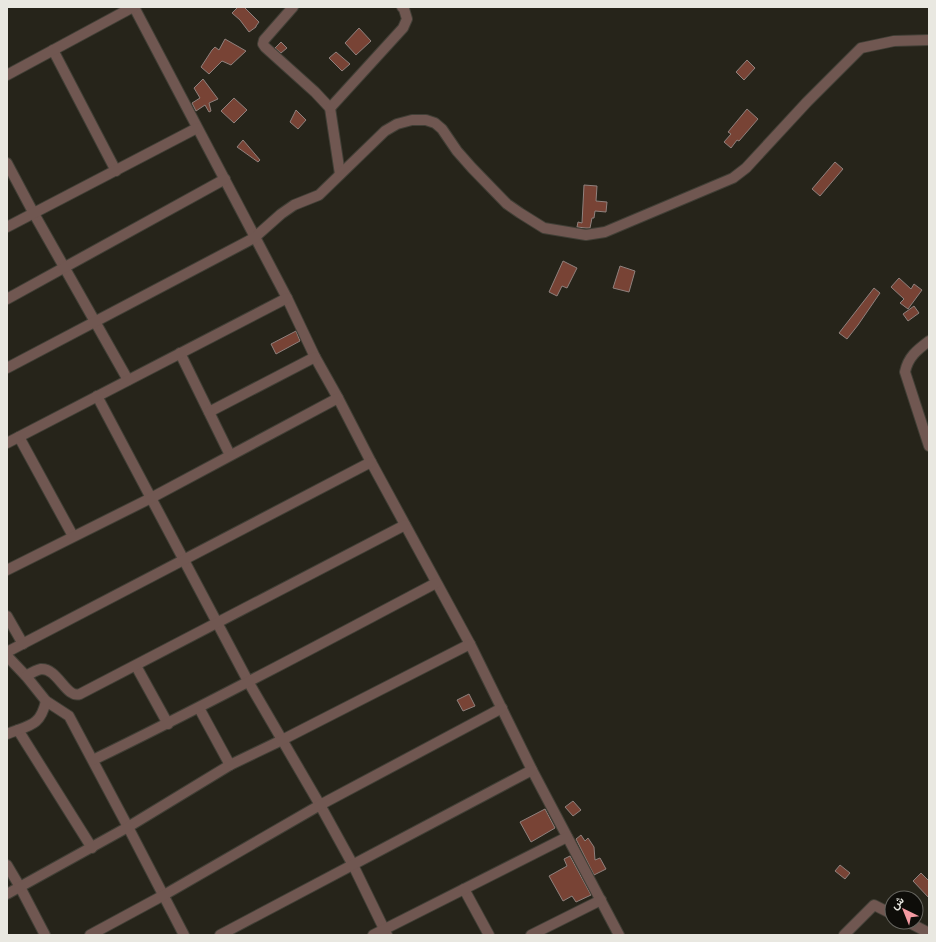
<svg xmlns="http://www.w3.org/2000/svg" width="936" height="942" font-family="'Fira Sans Condensed',Vazirmatn,sans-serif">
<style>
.building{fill:#784335;stroke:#8f817d}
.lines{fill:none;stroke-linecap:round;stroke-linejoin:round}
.minor-casing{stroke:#413f36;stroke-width:12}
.minor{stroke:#705751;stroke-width:10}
</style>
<rect width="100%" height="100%" fill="#26241a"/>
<g class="building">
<path d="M238 7H244L259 22 256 26V27L249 32 240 20 232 13Z"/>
<path d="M359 28 371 41 356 55 345 43Z"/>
<path d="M225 39 246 51 231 65 222 61 209 74 201 67 212 50 215 47 219 50Z"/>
<path d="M281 42 287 48 281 53 275 48Z"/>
<path d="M336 52 350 64 342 71 329 58Z"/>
<path d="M747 60 755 68 744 80 736 72Z"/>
<path d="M203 79 218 99 209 103 211 111 209 112 205 105 196 111 192 103 200 98 194 88Z"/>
<path d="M234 98 247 110 234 123 221 111Z"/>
<path d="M747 109 758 119 739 141 737 140 731 148 724 142 731 134 728 132Z"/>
<path d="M296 110 306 120 298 129 290 122Z"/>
<path d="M243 140 260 160 258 162 237 147Z"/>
<path d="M835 162 843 169 820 196 812 189Z"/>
<path d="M584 185 597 186 596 201 607 202 606 212 595 211 594 218H592L590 228H586L577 227 578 222 582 223Z"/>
<path d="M563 261 577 268 567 288 562 286 557 296 549 292Z"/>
<path d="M620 266 635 271 629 292 613 288Z"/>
<path d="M899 278 911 289 914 284 922 290 908 309 900 303 904 299 891 287Z"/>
<path d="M874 288 880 293 858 325 847 339 839 333Z"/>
<path d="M914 306 919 313 908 321 903 314Z"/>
<path d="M296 331 300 341 276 354 271 344Z"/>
<path d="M469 694 475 706 463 711 457 700Z"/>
<path d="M573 801 581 810 573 816 565 807Z"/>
<path d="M545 809 555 828 531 842 520 822Z"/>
<path d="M581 835 585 841 588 838 594 847 595 860 600 858 606 869 594 875 576 839Z"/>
<path d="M570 856 591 895 576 902 572 896 563 901 549 876 567 866 564 859Z"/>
<path d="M840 865 850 873 845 879 835 871Z"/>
<path d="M921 873 929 881V898L913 881Z"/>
</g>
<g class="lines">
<g class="minor-casing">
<g id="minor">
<path d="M134 7 287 298 315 357 338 398 371 462 470 644 532 770 619 935"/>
<path d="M293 7 264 40 263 44 265 47 315 92 330 108 340 174"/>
<path d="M53 50 116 171"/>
<path d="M7 75 133 7"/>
<path d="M330 108 403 28 407 19 404 9 402 7"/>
<path d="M7 163 33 212 128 380"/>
<path d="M7 227 197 128"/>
<path d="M7 299 225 179"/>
<path d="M929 341C917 350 908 357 905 372L929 446"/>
<path d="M180 353 230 455"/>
<path d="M7 368 254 238 281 214 294 205 319 195 385 131 397 124 412 120H426L435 123 442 129 457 151 472 168 507 204 520 213 544 228 586 235 605 232 733 178 746 168 807 102 861 48 894 41 929 40"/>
<path d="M97 396 249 683 320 805 353 865 387 935"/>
<path d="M209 412 315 357"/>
<path d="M19 437 73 536"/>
<path d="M7 443 287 298"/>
<path d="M7 570 151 498 338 398"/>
<path d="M7 616 23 644"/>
<path d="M7 652 371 462"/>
<path d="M7 656 26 676 46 701 69 716 128 827 184 935"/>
<path d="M136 666 168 724"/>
<path d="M26 676C31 673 36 670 41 669 58 668 66 699 80 694L405 525"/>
<path d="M199 708 230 765"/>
<path d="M18 730 92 848"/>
<path d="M7 734C29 725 40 727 46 701"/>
<path d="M93 760C209 704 322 643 436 583"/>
<path d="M7 865 20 887 45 935"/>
<path d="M464 889 489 935"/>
<path d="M7 894 128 827 230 765 282 740 470 644"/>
<path d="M908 922 929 933"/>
<path d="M90 935 164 895 320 805 502 708"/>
<path d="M220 935 532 770"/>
<path d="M373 935 567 837"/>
<path d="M531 935 601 900"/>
<path d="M844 935 874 905 892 914"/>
</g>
</g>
<use href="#minor" class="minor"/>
</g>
<rect width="936" height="942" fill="none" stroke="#e9e8e1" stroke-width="16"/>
<g transform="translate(904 910) rotate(317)"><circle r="19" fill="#0e0d09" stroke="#66655f"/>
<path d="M0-3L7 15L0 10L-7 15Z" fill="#f49aa2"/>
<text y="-6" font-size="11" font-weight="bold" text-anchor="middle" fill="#e9e8e1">ش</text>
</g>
</svg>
